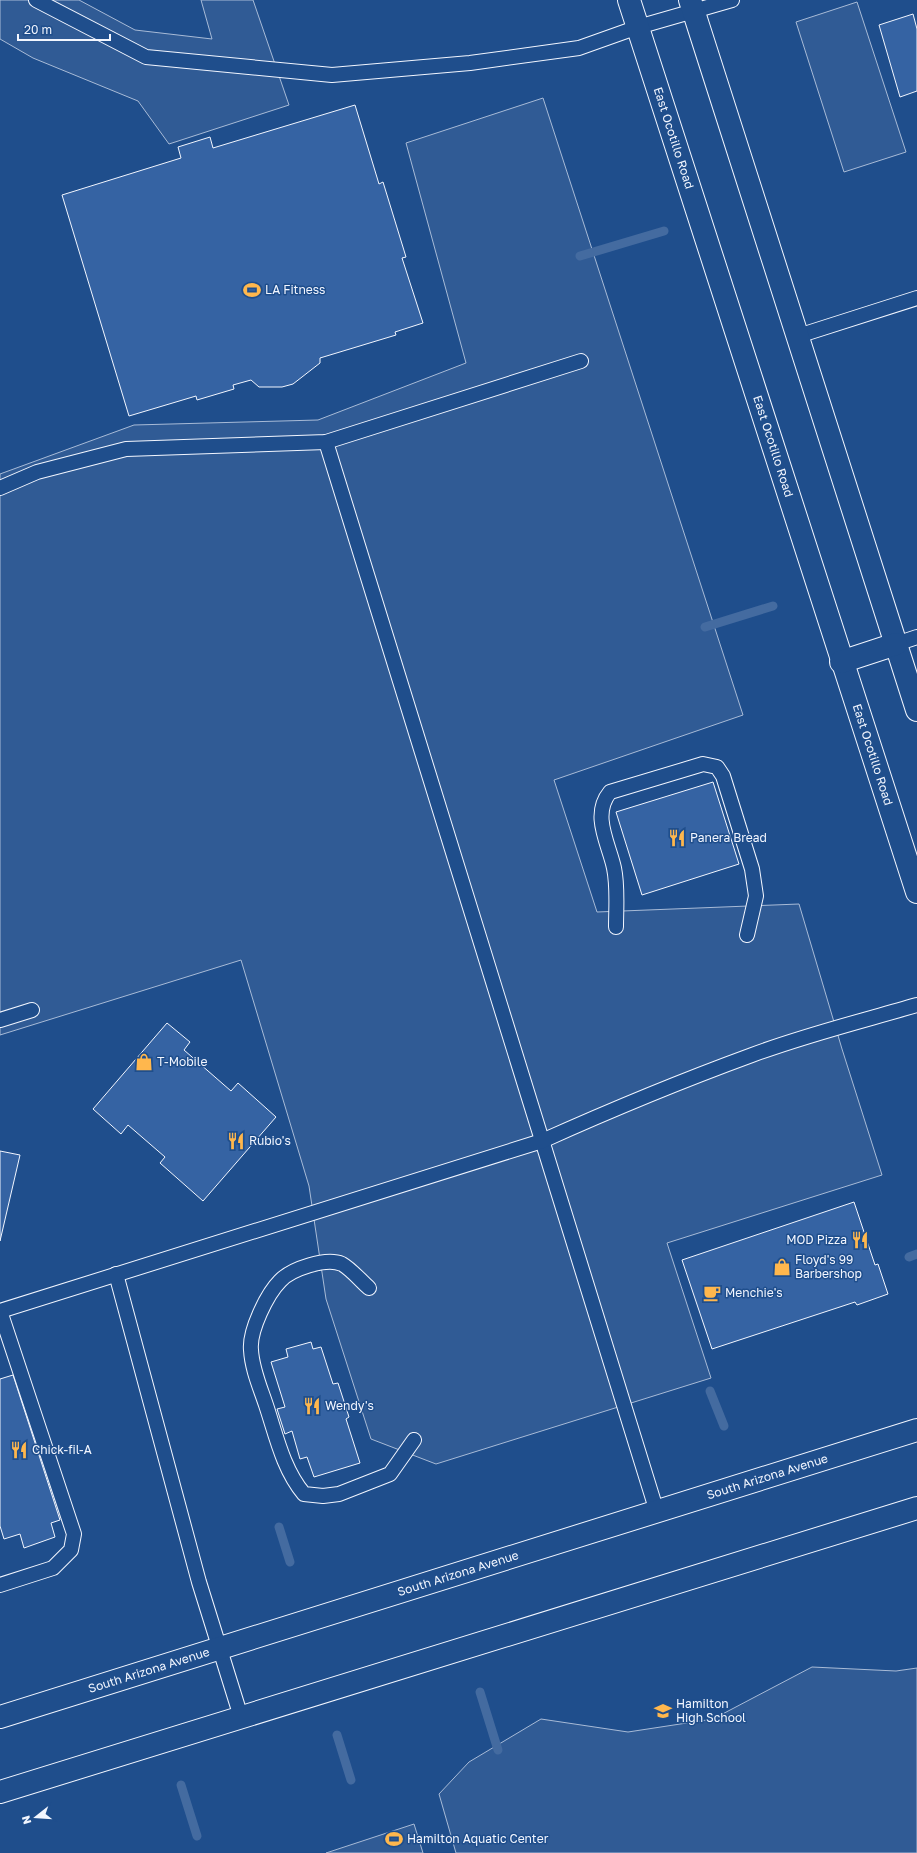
<svg xmlns="http://www.w3.org/2000/svg" width="917" height="1853" font-family="'Golos Text',sans-serif">
<style>
.built{fill:#305b95;stroke:#a8bbd7}
.lines{fill:none;stroke-linecap:round;stroke-linejoin:round}
.stream{stroke:#446ba0;stroke-width:9}
.building{fill:#3563a3;stroke:#f2f6ff}
.service-casing{stroke:#f2f6ff;stroke-width:16}
.secondary-casing{stroke:#f2f6ff;stroke-width:24}
.primary-casing{stroke:#f2f6ff;stroke-width:24}
.service{stroke:#1f4e8c;stroke-width:14}
.secondary{stroke:#1f4e8c;stroke-width:22}
.primary{stroke:#1f4e8c;stroke-width:22}
.labels{text-anchor:middle;stroke-width:3;stroke-linejoin:round;paint-order:stroke}
.street-label{font-size:12px;fill:#f2f6ff;stroke:#1f4e8c}
.poi-label{font-size:12px;fill:#f2f6ff;stroke:#1f4e8c;text-anchor:start}
</style>
<rect width="100%" height="100%" fill="#1f4e8c"/>
<g class="built">
<path d="M0 0H79L135 30 212 39 201 0H253L289 105 169 144 138 101 33 58 0 39Z"/>
<path d="M857 2 906 152 844 172 796 22Z"/>
<path d="M543 98 743 715 554 780 597 912 799 904 842 1049 882 1175 667 1243 711 1378 436 1464 371 1439 326 1299 309 1186 241 960 0 1035V474L134 425 318 420 466 363 406 143Z"/>
<path d="M812 1667 896 1671 917 1668V1853H456L439 1794 469 1762 541 1719 628 1732 713 1719Z"/>
<path d="M414 1824 423 1853H326Z"/>
</g>
<g class="lines">
<g class="stream">
<path d="M580 256 664 231"/>
<path d="M705 627 773 606"/>
<path d="M909 1257 917 1254"/>
<path d="M710 1391 724 1426"/>
<path d="M279 1527 290 1562"/>
<path d="M480 1692 498 1750"/>
<path d="M337 1735 351 1780"/>
<path d="M181 1785 197 1836"/>
</g>
</g>
<g class="building">
<path d="M913 14 917 29V91L900 97 879 25Z"/>
<path d="M355 105 379 184 383 182 406 257 402 258 423 323 395 332 396 335 320 358V363L293 384 282 387H259L251 380 233 385 234 389 197 400 196 396 129 416 62 195 181 158 178 147 210 137 213 148Z"/>
<path d="M713 782 739 864 642 895 616 812Z"/>
<path d="M167 1023 190 1042 184 1050 231 1091 238 1083 276 1117 203 1201 160 1163 165 1157 128 1125 121 1134 93 1109Z"/>
<path d="M0 1151 20 1155 0 1241Z"/>
<path d="M854 1202 875 1265 878 1264 888 1294 857 1305 855 1302 712 1349 682 1260Z"/>
<path d="M311 1342 313 1349 321 1347 333 1384 338 1383 349 1417 346 1419 360 1463 314 1477 307 1457 300 1459 292 1431 285 1434 277 1409 285 1407 271 1362 288 1357 286 1349Z"/>
<path d="M13 1375 60 1520 51 1523 55 1537 24 1548 20 1534 4 1539 0 1526V1379Z"/>
</g>
<g class="lines">
<g class="service-casing">
<g id="service">
<path d="M36 0 146 57 332 75 470 63 579 48 638 27 732 0"/>
<path d="M798 336 917 298"/>
<path d="M326 442 657 1512"/>
<path d="M0 488 37 472 126 449 326 442 581 361"/>
<path d="M896 644 917 637"/>
<path d="M616 927C616 908 618 887 614 868 609 844 591 815 610 792L703 764 717 767 723 776 752 869 756 896 747 935"/>
<path d="M0 1020 32 1010"/>
<path d="M116 1274 199 1582 241 1717"/>
<path d="M369 1288C361 1281 351 1269 342 1264 326 1257 291 1269 280 1281 267 1294 249 1331 251 1350 252 1369 260 1387 266 1405 276 1435 283 1469 304 1494L323 1496 339 1494 390 1474 414 1440"/>
<path d="M0 1311 542 1141C611 1110 681 1081 752 1055 805 1035 862 1021 917 1005"/>
<path d="M0 1585 53 1568 71 1550 74 1534 0 1311"/>
</g>
</g>
<g class="secondary-casing">
<g id="secondary">
<path id="s1" d="M629 0 917 892"/>
<path d="M690 0 917 710"/>
<path d="M841 662 896 644"/>
</g>
</g>
<g class="primary-casing">
<g id="primary">
<path id="s2" d="M0 1717 917 1430"/>
<path d="M0 1792 917 1508"/>
</g>
</g>
<use href="#service" class="service"/>
<use href="#secondary" class="secondary"/>
<use href="#primary" class="primary"/>
</g>
<defs>
<g id="stadium-bare" transform="scale(1.38)"><path d="M0-5a6.5 5 0 1 0 0 10a6.5 5 0 1 0 0-10ZM-3.5-1.8h7v3.6h-7Z" fill="#ffb74d" stroke="#1f4e8c" stroke-width="2.5" paint-order="stroke"/></g>
<g id="restaurant-bare" transform="scale(1.38)"><path d="M-5-6h1v4h1v-4h1v4h1v-4h1v5L-1.5 .5V6h-2V.5L-5-1ZM5-6V6H3V1.5H1.5Q1.5-4 5-6Z" fill="#ffb74d" stroke="#1f4e8c" stroke-width="2.5" paint-order="stroke"/></g>
<g id="shop-bare" transform="scale(1.38)"><path d="M-5-2.5h2.3a2.7 3.5 0 0 1 5.4 0H5L5.5 6h-11ZM-1.5-2.5h3a1.5 2.3 0 0 0-3 0Z" fill="#ffb74d" stroke="#1f4e8c" stroke-width="2.5" paint-order="stroke"/></g>
<g id="cafe-bare" transform="scale(1.38)"><path d="M-5.5-4.5H6V0H3Q3 3.5 0 3.5H-2.5Q-5.5 3.5-5.5 0ZM3-3.2v2h1.7v-2ZM-6 4.5H4V6H-6Z" fill="#ffb74d" stroke="#1f4e8c" stroke-width="2.5" paint-order="stroke"/></g>
<g id="school-bare" transform="scale(1.38)"><path d="M0-5L7-2L0 1L-7-2ZM-4 1L0 2.5L4 1V4Q0 6-4 4Z" fill="#ffb74d" stroke="#1f4e8c" stroke-width="2.5" paint-order="stroke"/></g>
</defs>
<g fill-rule="evenodd">
<use href="#stadium-bare" x="252" y="290"/>
<use href="#restaurant-bare" x="677" y="838"/>
<use href="#shop-bare" x="144" y="1062"/>
<use href="#restaurant-bare" x="236" y="1141"/>
<use href="#restaurant-bare" x="860" y="1240"/>
<use href="#shop-bare" x="782" y="1267"/>
<use href="#cafe-bare" x="712" y="1293"/>
<use href="#restaurant-bare" x="312" y="1406"/>
<use href="#restaurant-bare" x="19" y="1450"/>
<use href="#school-bare" x="663" y="1711"/>
<use href="#stadium-bare" x="394" y="1839"/>
</g>
<g class="labels">
<g class="street-label">
<text dy="4" stroke="none"><textPath href="#s1" startOffset="145">East Ocotillo Road</textPath></text>
<text dy="4" stroke="none"><textPath href="#s1" startOffset="469">East Ocotillo Road</textPath></text>
<text dy="4" stroke="none"><textPath href="#s1" startOffset="793">East Ocotillo Road</textPath></text>
<text dy="4" stroke="none"><textPath href="#s2" startOffset="804">South Arizona Avenue</textPath></text>
<text dy="4" stroke="none"><textPath href="#s2" startOffset="480">South Arizona Avenue</textPath></text>
<text dy="4" stroke="none"><textPath href="#s2" startOffset="156">South Arizona Avenue</textPath></text>
</g>
<g class="poi-label">
<text x="265" y="294">LA Fitness</text>
<text x="690" y="842">Panera Bread</text>
<text x="157" y="1066">T-Mobile</text>
<text x="249" y="1145">Rubio's</text>
<text x="847" y="1244" text-anchor="end">MOD Pizza</text>
<text x="795" y="1264">Floyd's 99<tspan x="795" dy="14">Barbershop</tspan></text>
<text x="725" y="1297">Menchie's</text>
<text x="325" y="1410">Wendy's</text>
<text x="32" y="1454">Chick-fil-A</text>
<text x="676" y="1708">Hamilton<tspan x="676" dy="14">High School</tspan></text>
<text x="407" y="1843">Hamilton Aquatic Center</text>
</g>
</g>
<g transform="translate(36 1817) rotate(253)" stroke="#1f4e8c" stroke-width="3" paint-order="stroke">
<path d="M0-3L7 15L0 10L-7 15Z" fill="#f2f6ff"/>
<text y="-6" font-size="11" font-weight="bold" text-anchor="middle" fill="#f2f6ff">N</text>
</g>
<path d="M18 34v6h92v-6" fill="none" stroke="#f2f6ff" stroke-width="2"/>
<text x="24" y="34" font-size="12" fill="#f2f6ff" stroke="#1f4e8c" stroke-width="3" paint-order="stroke">20 m</text>
</svg>
